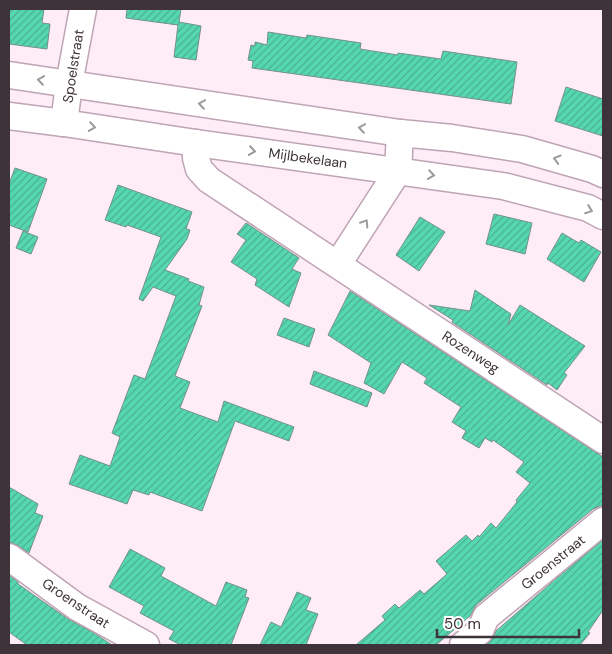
<svg xmlns="http://www.w3.org/2000/svg" width="612" height="654" font-family="'DM Sans',sans-serif">
<style>
.building{fill:url(#building-hatch);stroke:#739185}
.lines{fill:none;stroke-linecap:round;stroke-linejoin:round}
.minor-casing{stroke:#bfa4b4;stroke-width:29}
.minor{stroke:#fff;stroke-width:26}
.oneway{stroke:#9e999c}
.labels{text-anchor:middle;stroke-width:4.5;stroke-linejoin:round;paint-order:stroke}
.street-label{font-size:14px;fill:#3e333a;stroke:#fff}
</style>
<defs>
<pattern id="building-hatch" width="6" height="6" patternUnits="userSpaceOnUse" patternTransform="scale(1.25)"><rect width="6" height="6" fill="#56d8af"/><path d="M-1 1l2-2M0 6l6-6M5 7l2-2" fill="none" stroke="#49b08f"/></pattern>
</defs>
<rect width="100%" height="100%" fill="#feedf7"/>
<g class="building">
<path d="M9 9H44L42 23 50 24 47 49 9 44Z"/>
<path d="M127 9H181L179 22 201 26 196 60 174 57 178 25 126 18Z"/>
<path d="M268 32 306 38 307 35 361 43 360 49 398 55V53L441 59 443 51 517 62 511 104 252 68 253 61 248 60 251 45 255 46V42L267 45Z"/>
<path d="M566 87 603 99V136L555 121Z"/>
<path d="M15 168 47 179 28 232 9 225V184Z"/>
<path d="M118 185 192 212 186 229 190 230 187 239 165 270 189 279 188 281 204 287 199 305 202 306 175 376 190 382 180 408 218 422 224 401 294 427 289 441 235 421 202 511 150 492 149 495 133 490 127 504 69 484 80 455 110 466 120 437 112 433 134 375 145 379 176 296 153 287 143 301 139 299 161 237 127 225 126 227 105 220Z"/>
<path d="M494 214 532 223 525 254 486 244Z"/>
<path d="M420 217 445 232 419 271 396 255Z"/>
<path d="M246 223 299 258 292 269 301 273 289 307 255 285 257 279 231 262 246 240 237 234Z"/>
<path d="M23 231 38 237 31 254 16 248Z"/>
<path d="M562 233 579 243 581 240 601 252 584 282 547 259Z"/>
<path d="M475 290 511 314 508 325 520 305 585 346 564 373 567 375 557 390 548 383 547 385 538 379 452 322 453 320 429 305 470 311Z"/>
<path d="M350 291 603 457V506H600L593 509 476 605 470 616 436 645H356L385 620 382 616 395 604 399 608 420 590 424 594 447 574 436 561 466 535 472 541 478 535 479 537 491 523 496 528 517 502 516 500 530 483 516 472 524 462 493 440 492 442 485 438 479 448 462 438 466 431 452 422 461 407 424 383 427 378 402 362 384 394 364 383 371 363 328 335Z"/>
<path d="M284 318 315 329 309 347 277 335Z"/>
<path d="M314 371 372 393 367 407 310 384Z"/>
<path d="M9 487 38 504 35 513 43 516 29 553 17 545 9 542Z"/>
<path d="M603 540V610L588 632 590 633 580 645H486L494 637 496 631 557 578Z"/>
<path d="M130 549 165 568 161 576 216 606 226 582 247 590 245 597 249 598 231 645H181L169 639 174 631 140 613 144 606 109 587Z"/>
<path d="M9 575 18 582V584L68 619 94 633 112 645H27L9 632Z"/>
<path d="M297 592 311 598 306 610 318 614 306 645H260L271 622 281 627Z"/>
</g>
<g class="lines">
<g class="minor-casing">
<g id="minor">
<path d="M9 75 400 133 452 138 522 149 592 169 603 174"/>
<path d="M9 116 64 123 196 143 503 186 588 208 603 216"/>
<path d="M64 123 69 84 83 9"/>
<path d="M196 143V158L199 169 209 180 603 440"/>
<path d="M338 264 398 171 400 133"/>
<path d="M9 557 77 607 146 645"/>
<path d="M463 645 480 631 486 617 603 521"/>
</g>
</g>
<use href="#minor" class="minor"/>
</g>
<defs><path id="oneway-chevron" d="M-2-3.5L2.5 0L-2 3.5" fill="none" stroke-width="1.6" stroke-linecap="round" stroke-linejoin="round" transform="scale(1.25)"/></defs>
<g class="oneway">
<use href="#oneway-chevron" transform="translate(41 80) rotate(-172)"/>
<use href="#oneway-chevron" transform="translate(202 104) rotate(-172)"/>
<use href="#oneway-chevron" transform="translate(92 127) rotate(9)"/>
<use href="#oneway-chevron" transform="translate(362 128) rotate(-172)"/>
<use href="#oneway-chevron" transform="translate(252 151) rotate(8)"/>
<use href="#oneway-chevron" transform="translate(557 159) rotate(-164)"/>
<use href="#oneway-chevron" transform="translate(431 175) rotate(8)"/>
<use href="#oneway-chevron" transform="translate(589 210) rotate(21)"/>
<use href="#oneway-chevron" transform="translate(365 223) rotate(-57)"/>
</g>
<g class="labels">
<g class="street-label">
<text transform="translate(73 66) rotate(-81)" y="5">Spoelstraat</text>
<text transform="translate(308 158) rotate(8)" y="5">Mijlbekelaan</text>
<text transform="translate(471 352) rotate(33)" y="5">Rozenweg</text>
<text transform="translate(553 562) rotate(-39)" y="5">Groenstraat</text>
<text transform="translate(76 603) rotate(34)" y="5">Groenstraat</text>
</g>
</g>
<rect width="612" height="654" fill="none" stroke="#3e333a" stroke-width="20"/>
<path d="M437 629v8h142v-8" fill="none" stroke="#3e333a" stroke-width="2.5"/>
<text x="444" y="629" font-size="15" fill="#3e333a" stroke="#ffffff" stroke-width="4" paint-order="stroke">50 m</text>
</svg>
